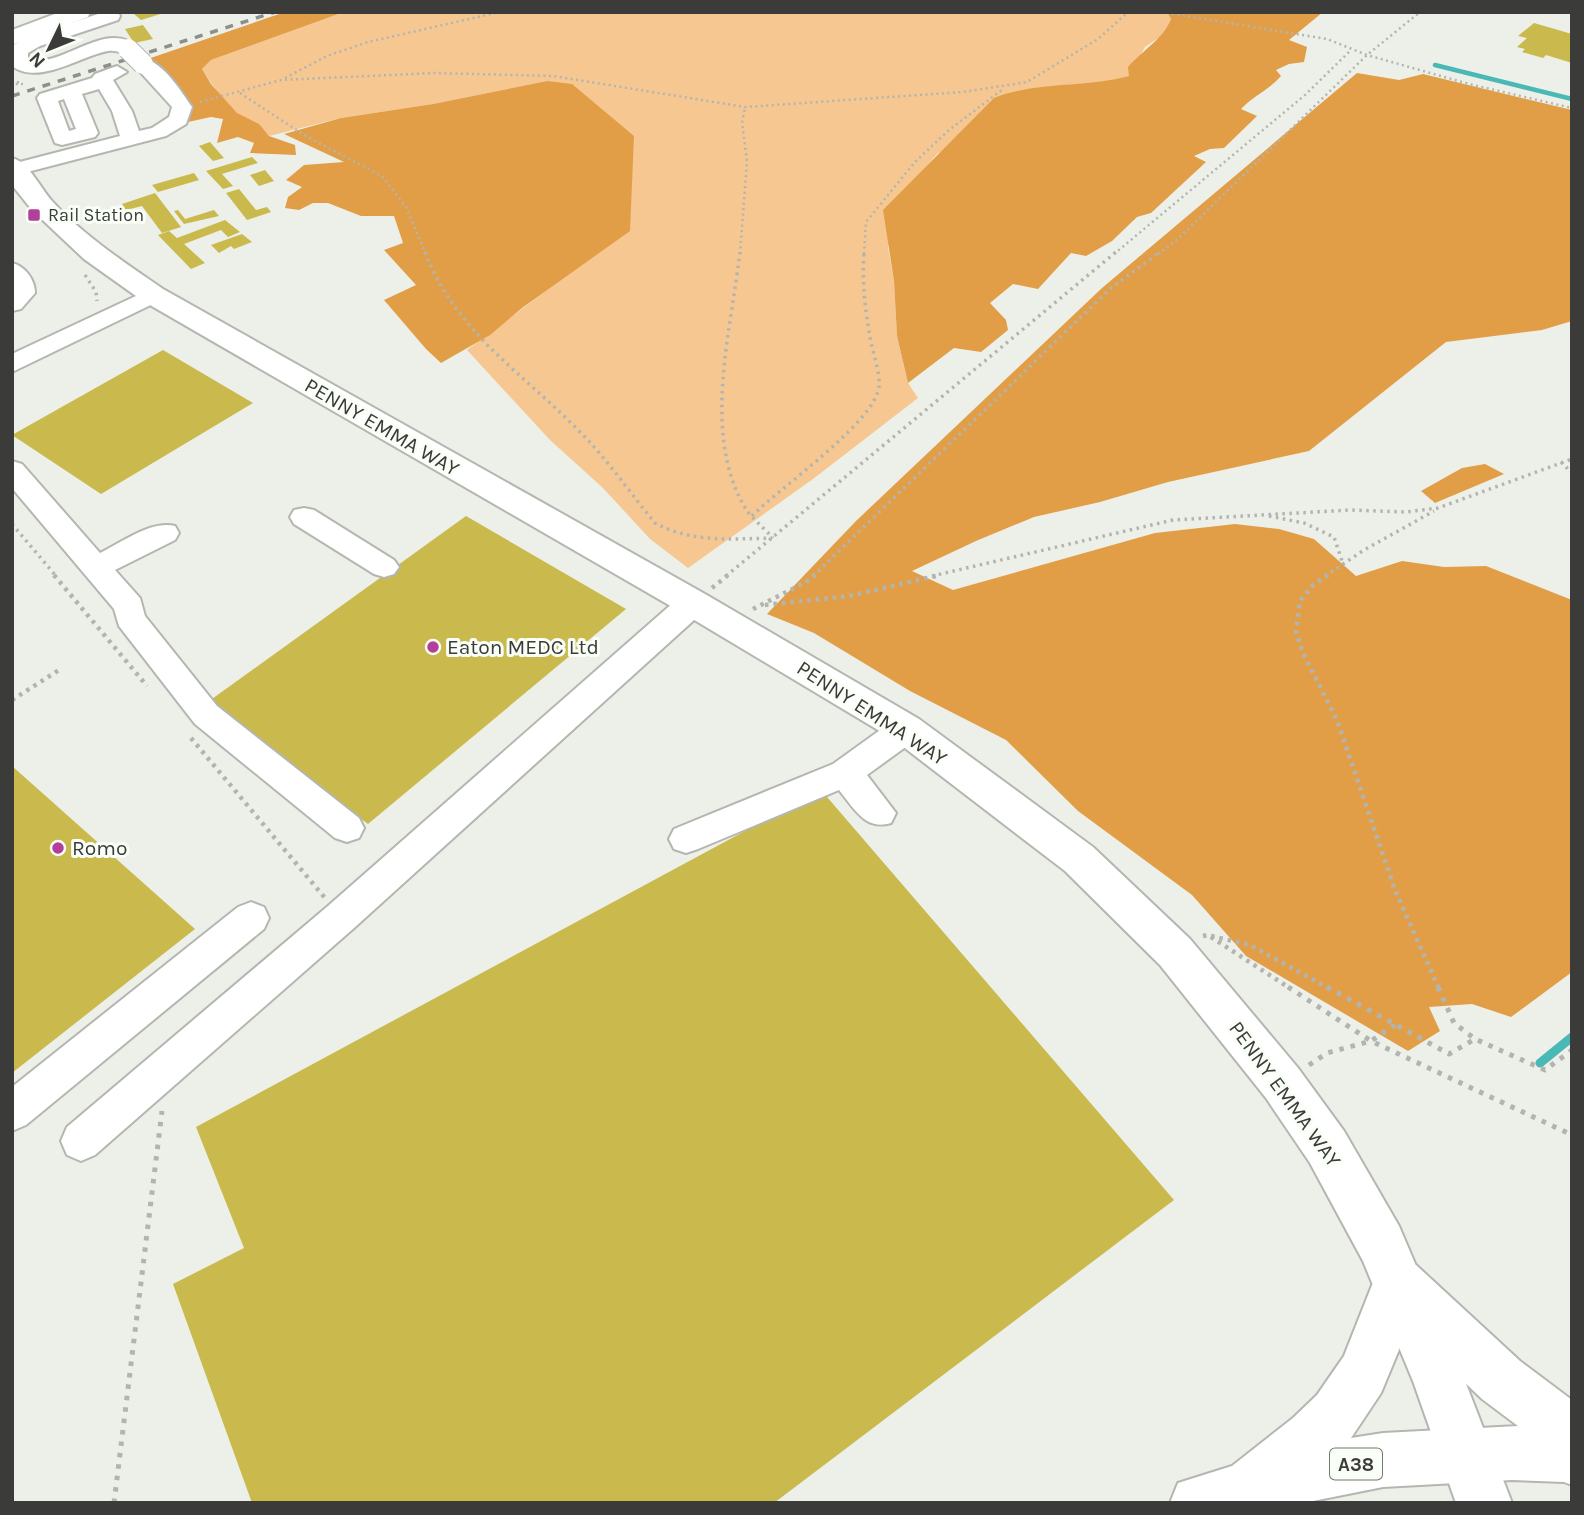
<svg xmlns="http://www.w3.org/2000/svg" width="1584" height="1515" font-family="Karla,sans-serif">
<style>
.green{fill:#f6c791}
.forest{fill:#e29e47}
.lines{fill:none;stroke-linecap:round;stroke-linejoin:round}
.stream-far1{stroke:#4ab9b6;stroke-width:4.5}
.stream{stroke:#4ab9b6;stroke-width:9}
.building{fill:#cab94c}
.minor-casing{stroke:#b3b7b0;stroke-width:4}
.major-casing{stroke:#b3b7b0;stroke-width:4}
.highway-casing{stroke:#b3b7b0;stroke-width:4}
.path-far3{stroke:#b2b5af;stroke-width:2.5;stroke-dasharray:2 3.5;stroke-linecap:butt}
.path-far2{stroke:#b2b5af;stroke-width:3.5;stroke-dasharray:2.5 4.5;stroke-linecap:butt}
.path-far1{stroke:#b2b5af;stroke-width:4.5;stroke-dasharray:3.5 5;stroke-linecap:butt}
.path{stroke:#b2b5af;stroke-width:5;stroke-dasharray:4.5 7;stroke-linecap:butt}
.minor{fill:#fff;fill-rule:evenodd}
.major{fill:#fff;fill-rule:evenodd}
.highway{fill:#fff;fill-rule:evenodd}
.rail{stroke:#8d8f8b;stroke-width:3.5;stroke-dasharray:8 8;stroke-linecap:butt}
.minor-bridge-casing{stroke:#b3b7b0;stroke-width:22;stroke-linecap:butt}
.minor-bridge{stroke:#fff;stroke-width:20}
.poi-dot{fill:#b23f99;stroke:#f9fef6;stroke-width:2.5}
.labels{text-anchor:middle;stroke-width:6;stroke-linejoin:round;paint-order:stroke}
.far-poi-label{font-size:18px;fill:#3b3c3a;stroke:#f9fef6;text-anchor:start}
.shield{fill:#f9fef6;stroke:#747672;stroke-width:2}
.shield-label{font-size:19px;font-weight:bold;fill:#3b3c3a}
.street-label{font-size:21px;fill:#3b3c3a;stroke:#f9fef6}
.poi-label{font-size:21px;fill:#3b3c3a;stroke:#f9fef6;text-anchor:start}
</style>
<rect width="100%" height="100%" fill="#ecf0e9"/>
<path class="green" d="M344 12H1167L1171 19 1166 33 1145 47 1129 76 1110 81 1044 87 937 154 910 186 888 247 894 281 897 336 908 383 918 398 813 479 688 568 650 539 603 488 550 440 467 350 571 272 547 81 433 104 341 118 269 136C258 123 249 122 237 113 225 103 210 82 202 69L211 60Z"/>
<g class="forest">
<path d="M285 12H344L211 60 202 69 211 84 237 113 259 124 269 136 295 145 296 155 250 153 254 143 238 137 217 143 223 119 211 117 174 125 173 108 139 62Z"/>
<path d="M1167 12H1323L1289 40 1307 47 1304 62 1289 64 1276 70 1281 76C1269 90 1253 96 1241 109L1257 116 1224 148 1210 149 1194 156 1206 162 1151 213 1137 217 1112 241 1086 256 1071 253 1038 289 1013 284 990 303 1006 320 1008 330 981 352 954 348 908 383 897 336 894 281 883 210 994 98C1037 81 1084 88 1129 76L1128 67C1143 50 1164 38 1171 19Z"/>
<path d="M1357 73 1399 80 1423 74 1572 110V321L1542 330 1446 342 1309 451 1168 482 1100 502 1034 517 976 541 912 571 953 590 1155 533 1235 524 1279 529 1314 539 1356 576 1402 561 1444 567 1486 566 1572 600V972L1511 1017 1472 1004 1429 1007 1440 1031 1408 1051 1246 956 1192 895 1078 811 1006 740 910 691 814 633 767 614 856 521 1102 288Z"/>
<path d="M547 81 572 84 634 136 630 231 522 308 490 335 441 363 426 349 384 300 416 285 384 250 403 243 394 216H361L328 203H313L299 210 285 208 288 197 302 187 286 180 304 165 344 162 284 134 341 118 433 104Z"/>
<path d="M1485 464 1504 474 1435 503 1421 491 1462 468Z"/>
</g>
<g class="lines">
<path class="stream-far1" d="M1435 65 1572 99"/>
<path class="stream" d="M1540 1063 1572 1037"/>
</g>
<g class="building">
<path d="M140 12H164V13L141 20 134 14Z"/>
<path d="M1534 23 1572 34V63L1546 55 1543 58 1522 52 1525 49 1517 47 1527 38 1518 36Z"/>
<path d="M143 25 153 39 134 43 125 29Z"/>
<path d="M210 142 224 158 213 161 199 146Z"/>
<path d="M252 157 258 163 222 174 233 186 223 189 206 171Z"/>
<path d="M265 170 274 181 259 186 250 175Z"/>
<path d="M194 173 199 180 158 192 152 185Z"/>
<path d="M239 189 256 210 267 207 271 212 247 220 226 193Z"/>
<path d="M155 193 181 227 162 233 142 206 126 210 122 204Z"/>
<path d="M178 210 185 219 214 210 219 216 184 224 174 211Z"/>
<path d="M225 220 240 232 228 237 221 230 184 244 205 263 191 269 158 235 169 231 177 238Z"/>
<path d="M242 234 252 242 234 249 231 246 219 253 211 245Z"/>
<path d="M163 350 253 403 101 494 12 435Z"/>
<path d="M466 516 626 609 368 824 205 704Z"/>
<path d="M12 766 195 929 12 1073Z"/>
<path d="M821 790 1174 1200 774 1503H252L173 1284 244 1248 196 1127Z"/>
</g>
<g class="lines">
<g class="minor-casing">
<g id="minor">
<path d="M104 12H118L120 16 118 20 40 46 28 53V59C33 59 39 60 44 60 72 57 114 20 138 49L135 53C125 56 117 49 108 51 80 56 39 86 12 66V46L26 38Z"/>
<path d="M143 58C164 63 180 90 192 107L186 124 166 136 12 176V164L120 136 112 111 99 89 82 94 98 133 95 137 62 145 55 143 37 98 40 94 92 78 95 74 117 66 127 72 113 80 132 111 139 131 152 128 169 117 172 107 133 64ZM64 99 76 129 69 131 58 101Z"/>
<path d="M12 263C25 266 35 280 35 293L21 309 12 311Z"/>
<path d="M153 288 161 290 165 295 161 300 12 372V354Z"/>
<path d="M12 461 22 464 100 553C121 543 151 520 175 526L179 533 175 540 115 570 140 598 145 616 217 706 359 818 364 828 359 838 347 842 335 838 195 724 119 626 114 609 12 488Z"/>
<path d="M304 508 314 510 394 560 399 567 394 574 384 577 374 574 294 524 290 517 294 510Z"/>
<path d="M693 592 704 595 708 603 704 611 354 928 95 1155 81 1161 67 1155 61 1141 67 1127 328 906 682 595Z"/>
<path d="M906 717 918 720 922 729 918 738 867 775 896 813 891 823C865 831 854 808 839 790L698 849 686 853 674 849 669 839 674 829 833 764 894 720Z"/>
<path d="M251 902 264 907 269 918 264 929 26 1125 12 1131V1087L238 907Z"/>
</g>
</g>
<g class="major-casing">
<g id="major">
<path d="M60 12H90L88 17 12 45V30Z"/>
<path d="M12 158C29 162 40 188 52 201 84 236 124 262 163 289L705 594 919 719 1093 847 1190 939 1298 1068 1344 1131 1399 1226 1465 1381 1512 1503H1456L1413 1381 1363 1261 1310 1163 1266 1098 1160 965 1065 871 893 739 681 612 143 301 84 259 32 210 12 185Z"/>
</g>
</g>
<g class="highway-casing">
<path id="highway" d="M1398 1258 1416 1265 1520 1361 1572 1400V1485L1564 1482 1512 1480 1383 1487 1303 1503H1170L1178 1483 1232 1466 1293 1418 1317 1395 1344 1356 1380 1265ZM1408 1328 1482 1399 1518 1426 1383 1433 1351 1438 1381 1393Z"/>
</g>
<g class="path-far3">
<path d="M1161 12 1327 39 1367 55 1469 84 1572 108"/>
<path d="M285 78 327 56 368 42 500 12"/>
<path d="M19 82 12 84H23"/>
<path d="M240 93 304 135 382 176 406 207 426 254"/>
<path d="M200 102 281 80 434 73 553 76 745 107 963 92 1027 82 1098 39 1128 12"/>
<path d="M740 254 747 161 742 123 745 107"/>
<path d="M864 254 866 222 915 162 949 130 1003 89"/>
<path d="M1114 254 1305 95 1351 50"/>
<path d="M1158 254 1178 239 1367 55 1420 12"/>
</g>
<g class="path-far2">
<path d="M425 252C456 333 522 372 580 432 608 460 630 493 655 523 692 543 731 539 772 538"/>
<path d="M740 252C731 331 702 432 744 506 751 518 764 528 773 538"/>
<path d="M85 275 96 292 97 301"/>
<path d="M1561 462 1572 473"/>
<path d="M752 516C779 488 876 422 879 386 880 373 874 356 871 343 865 308 862 287 864 252"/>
<path d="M1269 516 1304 523 1334 537 1343 564"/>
<path d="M12 524 56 576"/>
<path d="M726 576 1116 252"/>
<path d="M813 576 1111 288 1160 252"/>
<path d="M932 576 1173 520 1350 510 1406 512 1438 508 1572 459"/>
<path d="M1325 576 1364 550 1434 511"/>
</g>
<g class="path-far1">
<path d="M54 575 147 686"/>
<path d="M1328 575 1313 585 1300 601 1296 631 1303 653 1337 720 1395 890 1439 989"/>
<path d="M712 588 728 575"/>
<path d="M765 605 849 596 940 575"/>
<path d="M753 609 808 581 815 575"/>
<path d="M12 700 59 670"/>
<path d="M191 738 325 898"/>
<path d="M1203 936 1208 935 1291 989"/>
<path d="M1211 936 1250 945 1330 989"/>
</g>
<g class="path">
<path d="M1288 987 1371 1041 1572 1135"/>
<path d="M1327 987 1449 1054 1475 1039"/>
<path d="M1438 987 1454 1023 1475 1039 1545 1070 1572 1050"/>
<path d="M1309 1065 1327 1053 1371 1041 1395 1025"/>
<path d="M114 1503 162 1111"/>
</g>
<use href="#minor" class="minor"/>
<use href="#major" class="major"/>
<use href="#highway" class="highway"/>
<path class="rail" d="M12 96 275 12"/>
<g class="minor-bridge-casing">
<path id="minor-bridge" d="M128 49 143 64"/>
</g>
<use href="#minor-bridge" class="minor-bridge"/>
</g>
<g class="poi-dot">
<rect x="27" y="208" width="14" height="14" rx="3.5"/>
<circle cx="433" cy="647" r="7"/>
<circle cx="58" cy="848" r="7"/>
</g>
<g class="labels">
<g class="far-poi-label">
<text x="48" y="221">Rail Station</text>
</g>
<rect class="shield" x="1330" y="1448.5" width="52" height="31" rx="5"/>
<g class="shield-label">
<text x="1356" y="1471">A38</text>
</g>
<g class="street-label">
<text transform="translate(382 427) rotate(30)" y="7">PENNY EMMA WAY</text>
<text transform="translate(872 713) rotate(33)" y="7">PENNY EMMA WAY</text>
<text transform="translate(1285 1094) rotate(54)" y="7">PENNY EMMA WAY</text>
</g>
<g class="poi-label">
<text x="447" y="654">Eaton MEDC Ltd</text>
<text x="72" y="855">Romo</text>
</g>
</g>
<rect width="1584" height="1515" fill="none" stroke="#3b3c3a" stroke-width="28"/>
<g transform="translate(49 49) rotate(227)" stroke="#f9fef6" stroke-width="5" paint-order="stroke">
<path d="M0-5L12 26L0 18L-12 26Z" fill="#3b3c3a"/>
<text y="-10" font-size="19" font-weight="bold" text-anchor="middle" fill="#3b3c3a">N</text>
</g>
</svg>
